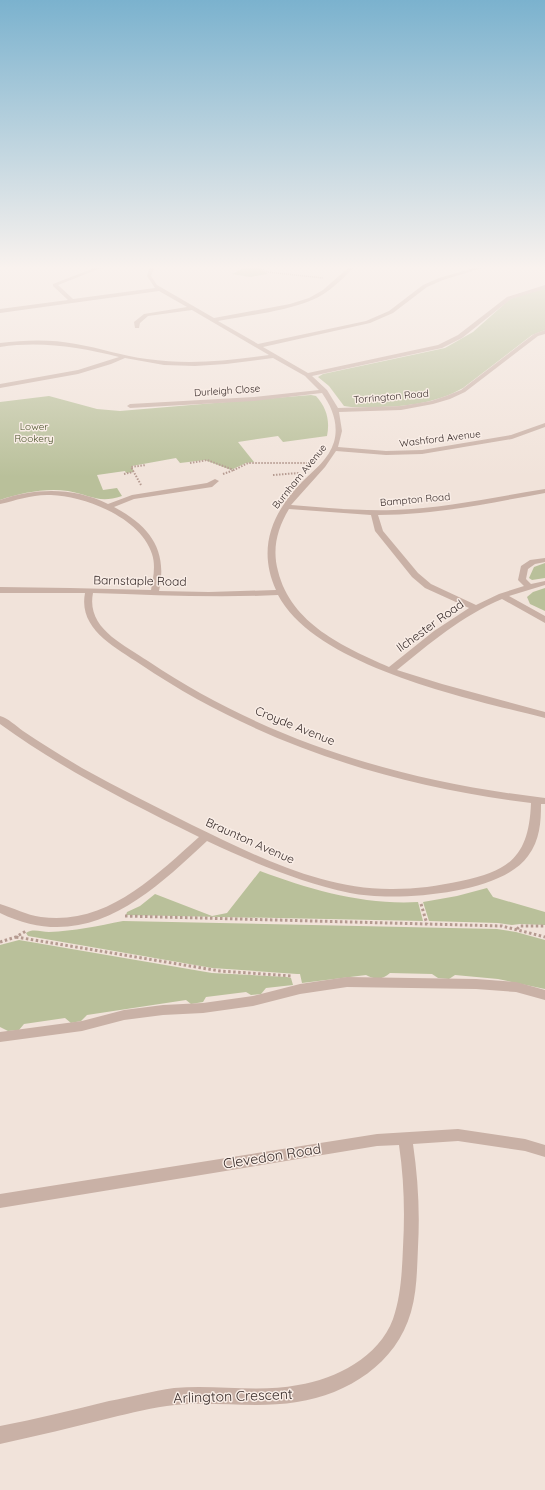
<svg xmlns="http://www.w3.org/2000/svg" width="545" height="1490" font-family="Quicksand,sans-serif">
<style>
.green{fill:#b9c09a}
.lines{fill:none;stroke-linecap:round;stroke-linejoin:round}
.path-far2{stroke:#b59a90;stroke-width:1.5;stroke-dasharray:1 1;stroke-linecap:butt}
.path-far1{stroke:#b59a90;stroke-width:2;stroke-dasharray:1.5 1.5;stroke-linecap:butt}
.path{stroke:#b59a90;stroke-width:3;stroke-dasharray:2.5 2.5;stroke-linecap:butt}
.minor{fill:#c9b1a6;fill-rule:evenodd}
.labels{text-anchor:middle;stroke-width:3;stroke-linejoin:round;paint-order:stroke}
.far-street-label{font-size:10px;fill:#352927;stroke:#f9ede6}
.far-park-label{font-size:10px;fill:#4a532b;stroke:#f9ede6}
.street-label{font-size:12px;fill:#352927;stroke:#f9ede6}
.near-street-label{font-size:14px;fill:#352927;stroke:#f9ede6}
</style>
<rect width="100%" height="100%" fill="#f1e3da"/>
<g class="green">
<path d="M253 268H258L268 274 250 277 232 274 242 269Z"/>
<path d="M545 288V330L532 335 463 388C430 407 388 408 351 407L344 406 329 386 318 377 323 374 445 348 473 332 510 299Z"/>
<path d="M311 395 316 396C327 408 330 421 327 436L283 442 278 436 238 442 254 462 246 463 231 470 205 460 180 463 176 458 132 466 134 472 126 473 125 471 97 475 103 490 117 488 122 496C98 504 91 495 68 491 44 488 22 493 0 500V402L49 396 97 409 120 411Z"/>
<path d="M545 563V578L532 580 529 578 534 567Z"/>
<path d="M545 588V611L530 604 527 597 533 592Z"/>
<path d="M260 871C311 890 363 905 418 902L423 921 126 915 127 912 140 906 155 894 212 916 227 913Z"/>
<path d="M487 888 493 897 545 912V925L520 924 512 925 498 923 429 921 423 902 457 896Z"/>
<path d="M123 921 497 929 516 932 545 940V989L498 979 455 975 449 979 438 978 432 974 390 973C382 980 375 980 366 975L302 983 300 974H297L212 968 28 936 26 933C33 928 41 932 49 932 74 931 98 926 123 921Z"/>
<path d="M19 940 212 973 287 977 291 978 293 985 266 988 261 994 251 995 246 992 206 997 203 1002 191 1004 186 1000 87 1015 81 1021 71 1023 65 1018 24 1024 19 1030 8 1031 0 1027V945Z"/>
</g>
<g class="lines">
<path class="path-far2" d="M259 268 267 272 323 278"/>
<g class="path-far1">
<path d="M190 463 207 460 234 470 248 463H310"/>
<path d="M124 474 133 472"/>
<path d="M223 474 234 470"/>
<path d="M273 475 299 473"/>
<path d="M141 485 131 467 146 465"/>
</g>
<g class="path">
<path d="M421 904 427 924"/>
<path d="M125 916 502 926 545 937"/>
<path d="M517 929 520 926H545"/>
<path d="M16 937 220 971 292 976"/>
<path d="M0 942 16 937 26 931"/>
</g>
<g class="minor">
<path d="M94 268H101L58 285 73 299 155 288 147 276 149 268H154L151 276 157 285 214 318 290 304 309 298 323 290 348 268H353C342 280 327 294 312 300 283 312 249 315 218 321L258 344 366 321 389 311 423 285 439 278 474 268H482L443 280 427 287 393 313 370 323 263 347 308 373 438 345 458 335 507 297 545 285V289L511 299 462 338 442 348 312 376 327 390 338 408 401 406 431 401 446 396 461 390 534 334 545 330V334L538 336 465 392 450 399 433 404 401 410 339 412 342 431 338 447 386 451 422 450 511 435 545 423V427L512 439 422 454 386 455 336 451 325 467 291 505C326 508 360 511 394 510 445 508 495 497 545 489V493C490 503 435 515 378 515L383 531 418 573 431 584 476 605 499 594 524 586 518 580 521 566 530 560 545 558V562L535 564 528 569 526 579 531 584 545 581V585L509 596 545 616V623L502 599C462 616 430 643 397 670L442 684 545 712V718C470 699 316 667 278 595 216 598 155 595 93 593 86 628 123 644 148 661 269 742 401 781 545 798V804H541C541 822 540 840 528 856 501 895 393 902 350 893 300 882 254 863 207 841 149 895 86 955 0 913V904C14 908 26 915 41 917 106 926 154 877 199 837 130 803 62 769 0 724V716C8 718 16 726 23 731 42 744 62 756 82 768 118 788 155 806 192 825 254 855 322 890 393 889 416 889 438 886 461 881 511 871 529 855 531 803 391 786 257 743 140 664 115 647 78 629 85 593H0V587L70 588 151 590C153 579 156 566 152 554 141 518 85 496 51 495 33 494 17 500 0 504V500C36 488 73 487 108 504L132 495 207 483 215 479 219 481 212 487 134 499 114 507C150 526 168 550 159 591L209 592 276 590C257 548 272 513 302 482 314 470 329 459 334 442 339 424 332 407 322 393L254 401 130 408 127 406 130 404 254 397 319 390 305 376 273 358 226 364 195 366 164 365 125 358 111 364 78 374 0 388V384L78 370 119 357C79 347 41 341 0 347V343C25 340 51 339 76 344 100 348 123 356 147 359 188 365 228 361 269 355L192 310 148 316 140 323 139 328H135L134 322 144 314 187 307 159 291 0 313V309L68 300 53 286V284ZM289 509 371 515 375 531 412 577 425 588 469 608 434 631 389 667C344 647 291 624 278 571 272 549 277 529 289 509Z"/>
<path d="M347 977 476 979 516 982 545 990V1000L516 992 476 989 347 987 300 994 253 1006 203 1013 163 1015 124 1020 82 1031 0 1042V1032L82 1021 124 1010 163 1005 203 1003 253 996 300 984Z"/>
<path d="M458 1129 525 1139 545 1145V1157L525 1151 458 1141 413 1144C418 1178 420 1212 418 1247 417 1269 417 1291 411 1312 396 1364 348 1394 297 1402 256 1409 215 1401 175 1405 153 1407 131 1413 110 1418 73 1427 37 1436 0 1444V1426C36 1419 73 1410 109 1401 131 1397 152 1391 174 1388 215 1384 257 1393 298 1385 336 1379 379 1357 393 1319 401 1296 402 1271 403 1247 405 1212 404 1179 399 1145L377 1146 0 1208V1194L377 1134Z"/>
</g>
</g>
<linearGradient id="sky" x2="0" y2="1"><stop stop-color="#7bb2ce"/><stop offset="0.56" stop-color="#f9f2ee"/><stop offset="1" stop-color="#f9f2ee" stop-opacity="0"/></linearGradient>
<rect width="545" height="477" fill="url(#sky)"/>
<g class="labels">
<g class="far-street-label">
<text transform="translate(227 390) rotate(-4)" y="4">Durleigh Close</text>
<text transform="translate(391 396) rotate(-5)" y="4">Torrington Road</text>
<text transform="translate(440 438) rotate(-7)" y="4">Washford Avenue</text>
<text transform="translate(299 476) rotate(-51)" y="4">Burnham Avenue</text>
<text transform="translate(415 499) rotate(-5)" y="4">Bampton Road</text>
</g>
<g class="far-park-label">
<text x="34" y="430">Lower<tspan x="34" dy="12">Rookery</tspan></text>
</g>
<g class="street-label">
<text transform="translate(140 581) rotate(1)" y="4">Barnstaple Road</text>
<text transform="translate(430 626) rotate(-36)" y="4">Ilchester Road</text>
<text transform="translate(295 726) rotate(22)" y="4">Croyde Avenue</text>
<text transform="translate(250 841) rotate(24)" y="4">Braunton Avenue</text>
</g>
<g class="near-street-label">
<text transform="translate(272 1156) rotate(-9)" y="5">Clevedon Road</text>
<text transform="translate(233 1396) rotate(-2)" y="5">Arlington Crescent</text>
</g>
</g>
</svg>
